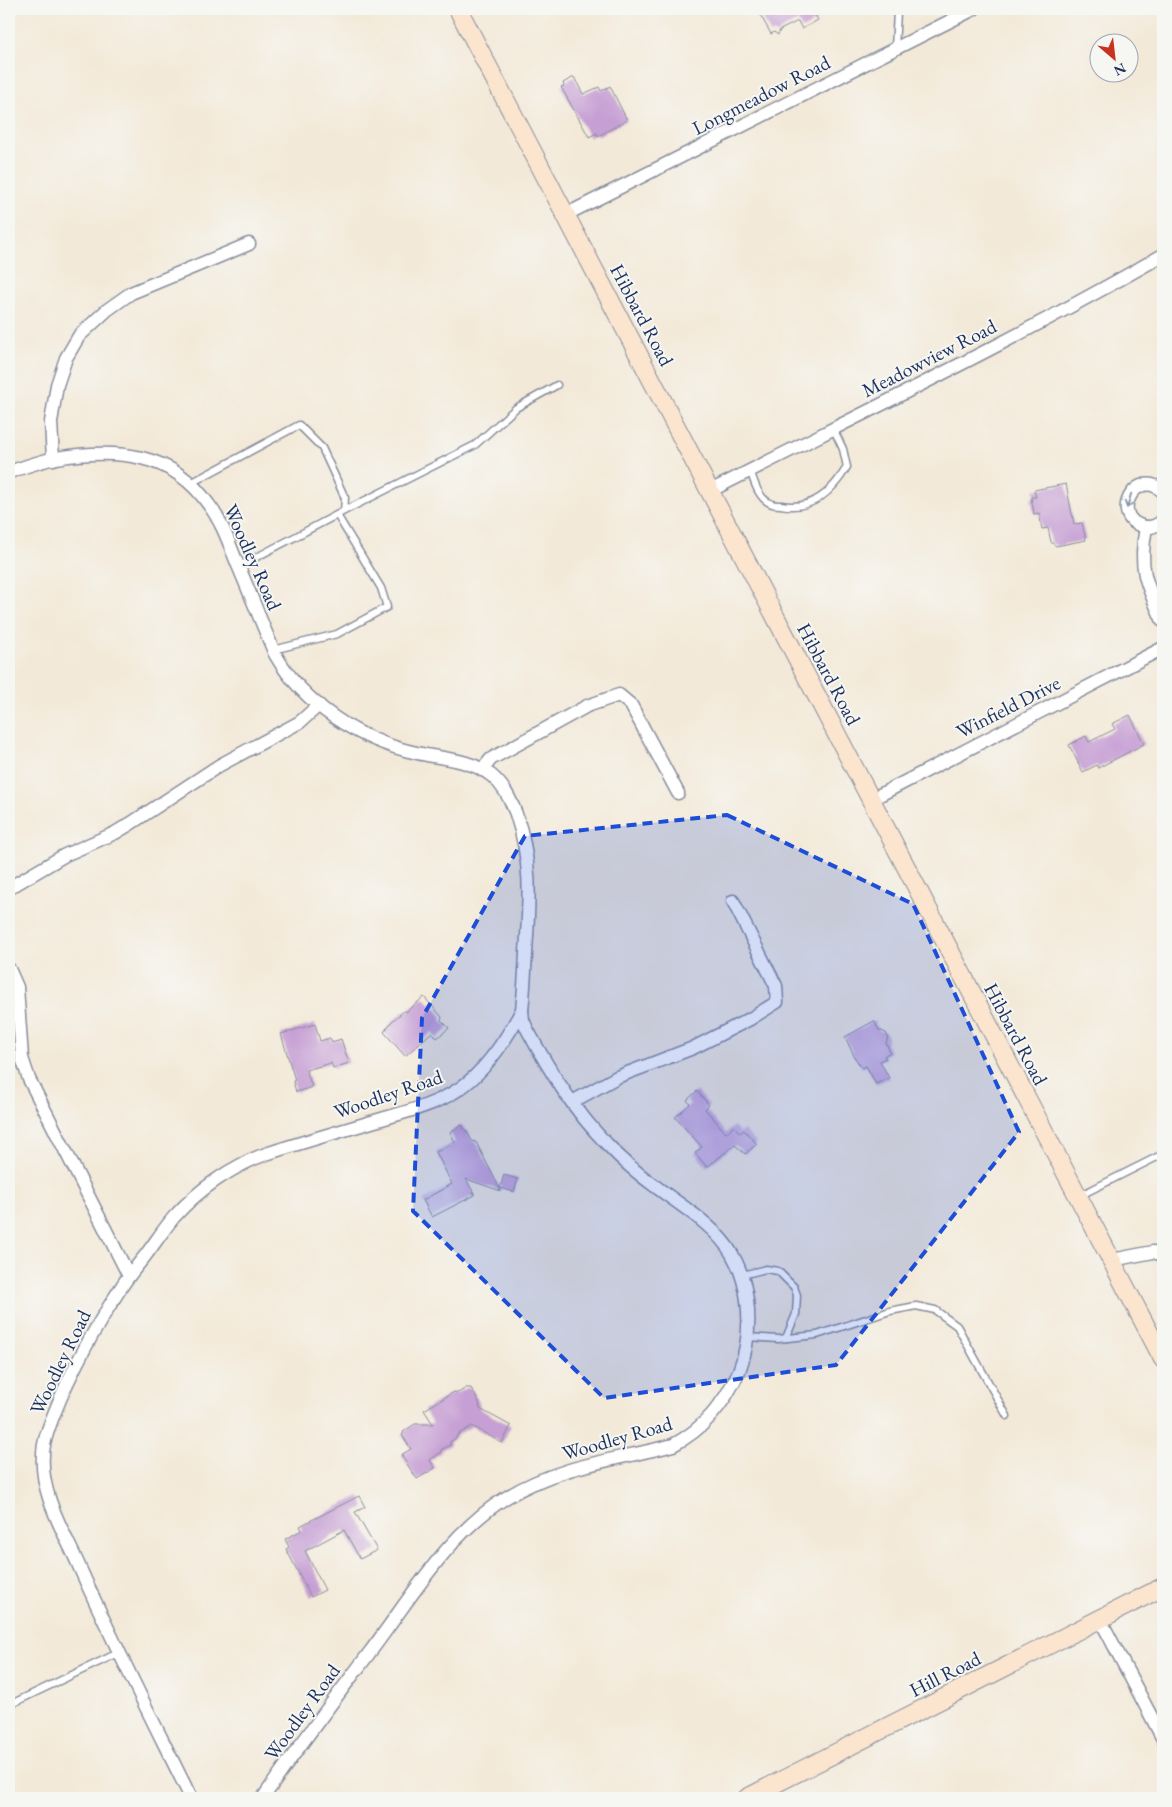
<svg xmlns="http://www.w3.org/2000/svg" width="1172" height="1807" font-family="'EB Garamond',serif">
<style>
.building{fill:#c69fd4}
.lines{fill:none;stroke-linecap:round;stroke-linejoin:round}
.lane-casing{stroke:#878c9b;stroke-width:9}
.street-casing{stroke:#878c9b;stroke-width:15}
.secondary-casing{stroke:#878c9b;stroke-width:20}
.lane{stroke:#fff;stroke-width:6}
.street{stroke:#fff;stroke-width:12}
.secondary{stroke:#fbe5cf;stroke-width:18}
.oneway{stroke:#8d97ae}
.marked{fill:#1d4ed8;fill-opacity:0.2;stroke:#1d4ed8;stroke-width:4;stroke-dasharray:10 6;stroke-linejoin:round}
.labels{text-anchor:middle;stroke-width:4;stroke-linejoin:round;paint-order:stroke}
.street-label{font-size:20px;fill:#1b2f5e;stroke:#f6f6f2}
</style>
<rect width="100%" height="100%" fill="#f6f6f2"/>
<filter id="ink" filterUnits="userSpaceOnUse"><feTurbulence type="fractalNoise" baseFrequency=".02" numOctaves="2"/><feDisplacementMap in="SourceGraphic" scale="10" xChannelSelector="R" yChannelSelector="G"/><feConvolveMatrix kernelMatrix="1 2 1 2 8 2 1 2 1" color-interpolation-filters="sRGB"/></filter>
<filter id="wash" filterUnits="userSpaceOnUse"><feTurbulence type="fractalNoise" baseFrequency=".0096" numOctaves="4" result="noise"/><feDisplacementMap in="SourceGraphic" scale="20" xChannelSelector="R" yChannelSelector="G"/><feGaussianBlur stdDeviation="1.12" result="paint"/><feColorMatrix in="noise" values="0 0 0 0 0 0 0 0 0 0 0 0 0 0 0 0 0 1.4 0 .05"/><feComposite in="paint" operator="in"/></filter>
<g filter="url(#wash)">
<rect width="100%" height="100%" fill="#f3e9d8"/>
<g id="blocks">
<g class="building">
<path d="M757 9H822L814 13 818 20 802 29 798 21 780 30 778 35 774 32 771 34Z"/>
<path d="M574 77 583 94 599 87 601 91 610 86 627 120 598 136 597 133 589 137 561 87 564 86 563 83Z"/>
<path d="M1066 484 1074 524 1082 523 1086 540 1056 546 1051 542 1048 528 1042 529 1039 513 1034 514 1031 497H1036L1034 490Z"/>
<path d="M1130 715 1144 744 1098 768 1097 765 1083 772 1069 745 1086 736 1089 742 1115 729 1112 724Z"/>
<path d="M424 997 442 1017 441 1020 449 1028 437 1038 432 1032 405 1056 384 1032 392 1021 405 1010 406 1012Z"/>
<path d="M874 1021 879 1030 886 1033 888 1037 886 1043 890 1052 884 1056 886 1058 880 1061 889 1078 876 1084 866 1066 862 1068 855 1058 845 1037Z"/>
<path d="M315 1024 320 1041 330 1038 332 1042 341 1039 349 1063 333 1068 331 1063 306 1070 312 1087 296 1092 293 1081 295 1080 281 1034Z"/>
<path d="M697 1091 709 1105 705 1109 726 1133 734 1126 740 1133 744 1130 757 1144 745 1154 735 1145 707 1167 695 1153 702 1147 675 1117 690 1104 687 1100Z"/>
<path d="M462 1125 465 1130 467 1131 472 1141 476 1142 501 1191 466 1179 475 1195 432 1217 423 1200 452 1184 436 1152 455 1142 450 1132Z"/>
<path d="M504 1175 518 1179 514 1192 500 1188Z"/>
<path d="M466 1388H471L479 1402 480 1409 511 1426 502 1443 472 1426 457 1435 456 1438 450 1442V1445L441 1450 442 1452 430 1460 435 1468 417 1479 401 1455 411 1449 402 1435 404 1433 403 1432 415 1424H433L424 1410 454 1392 458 1393Z"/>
<path d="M359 1496 365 1507 355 1512 377 1550 360 1559 344 1530 305 1551 325 1590 311 1597 286 1549 289 1547 285 1539 302 1530 300 1526Z"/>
</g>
</g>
</g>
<g filter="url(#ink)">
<use href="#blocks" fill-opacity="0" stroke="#878c9b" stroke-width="1"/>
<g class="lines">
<g class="lane-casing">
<g id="lane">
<path d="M895 48 897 12 898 9"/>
<path d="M750 470C754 481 758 498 770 503 773 505 778 505 781 505 812 511 832 492 847 467L843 449 833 428"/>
<path d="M191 483 299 425 322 448 345 498 344 511 238 567"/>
<path d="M344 511 475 445 516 408 557 385"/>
<path d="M273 650 337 634 387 607 381 588 337 515"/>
<path d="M1079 1196 1163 1154"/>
<path d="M742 1275 766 1269 778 1271 794 1287 797 1295 796 1314 786 1338"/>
<path d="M748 1337 778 1339 817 1335 890 1311 916 1306 935 1310 957 1326 1007 1416"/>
<path d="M9 1705 118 1653"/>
</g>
</g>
<g class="street-casing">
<g id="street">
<path d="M565 215 974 9"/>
<path d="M53 459 51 422 57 385 66 358 79 336 107 310 131 293 249 244"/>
<path d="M9 472C24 467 40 461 56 458 115 448 173 452 209 505 222 522 229 543 237 563 250 593 262 624 275 654 304 705 360 741 417 753 442 759 471 759 492 776 504 786 511 800 516 814 533 865 529 900 526 953 525 972 524 991 522 1010L523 1020 527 1029C549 1070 574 1111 607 1144 622 1160 638 1174 655 1186 681 1206 715 1225 732 1254 740 1268 745 1283 747 1300 750 1324 748 1348 739 1371 725 1403 704 1429 673 1445 617 1460 557 1466 507 1497 448 1533 411 1598 370 1652 334 1700 297 1748 263 1798"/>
<path d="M710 491C861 414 1015 340 1163 255"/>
<path d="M1163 492C1138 466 1108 516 1142 526 1150 529 1157 526 1163 520"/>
<path d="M1146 527C1138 569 1146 584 1163 621"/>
<path d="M482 770 491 759 587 706 619 695 631 705 678 793"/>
<path d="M870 800 1163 648"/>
<path d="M9 888 65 855 115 833 130 824 220 765 300 722 319 705"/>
<path d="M9 969 17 987 22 1058 29 1079 129 1276"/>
<path d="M572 1102 617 1077 693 1048 750 1019 777 1002 776 986 733 901"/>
<path d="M1112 1260 1153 1252 1163 1255"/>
<path d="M1100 1619 1163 1739"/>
<path d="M191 1798C153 1721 114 1645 79 1566 64 1532 40 1494 43 1455 43 1441 49 1427 54 1414 72 1368 96 1326 122 1286 129 1275 137 1266 145 1256 155 1243 163 1230 174 1217 198 1190 232 1166 266 1154 305 1141 345 1130 385 1118 410 1111 437 1104 459 1089 486 1071 507 1038 522 1010"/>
</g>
</g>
<g class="secondary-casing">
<g id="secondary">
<path d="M458 9 1163 1359"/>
<path d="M747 1798 1163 1587"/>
</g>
</g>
<use href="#lane" class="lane"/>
<use href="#street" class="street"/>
<use href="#secondary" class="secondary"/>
</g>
<defs><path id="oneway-shaft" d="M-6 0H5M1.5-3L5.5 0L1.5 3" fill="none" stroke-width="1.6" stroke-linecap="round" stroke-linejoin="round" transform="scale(1.25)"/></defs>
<use class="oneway" href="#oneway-shaft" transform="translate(1129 501) rotate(107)"/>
</g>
<path class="marked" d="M727 815 913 904 1019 1132 836 1365 604 1398 413 1211 422 1018 525 836Z"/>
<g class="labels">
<g class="street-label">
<text transform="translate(761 95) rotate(-27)" y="7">Longmeadow Road</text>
<text transform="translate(642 315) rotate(62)" y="7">Hibbard Road</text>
<text transform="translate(929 358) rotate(-27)" y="7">Meadowview Road</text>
<text transform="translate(253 557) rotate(66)" y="7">Woodley Road</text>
<text transform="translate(829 674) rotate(62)" y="7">Hibbard Road</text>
<text transform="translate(1008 707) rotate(-27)" y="7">Winfield Drive</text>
<text transform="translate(1016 1034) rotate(62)" y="7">Hibbard Road</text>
<text transform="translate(388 1094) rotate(-19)" y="7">Woodley Road</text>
<text transform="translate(60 1362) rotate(-64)" y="7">Woodley Road</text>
<text transform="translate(617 1438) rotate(-16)" y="7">Woodley Road</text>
<text transform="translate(945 1674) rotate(-27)" y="7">Hill Road</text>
<text transform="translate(302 1712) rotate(-54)" y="7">Woodley Road</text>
</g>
</g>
<rect width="1172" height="1807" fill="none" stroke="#f6f6f2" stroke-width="30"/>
<g transform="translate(1114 58) rotate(152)"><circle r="24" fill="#f6f6f2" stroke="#9ea6b7"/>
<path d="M0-4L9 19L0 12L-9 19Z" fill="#c8321e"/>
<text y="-8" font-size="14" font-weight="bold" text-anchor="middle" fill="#1b2f5e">N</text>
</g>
</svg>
